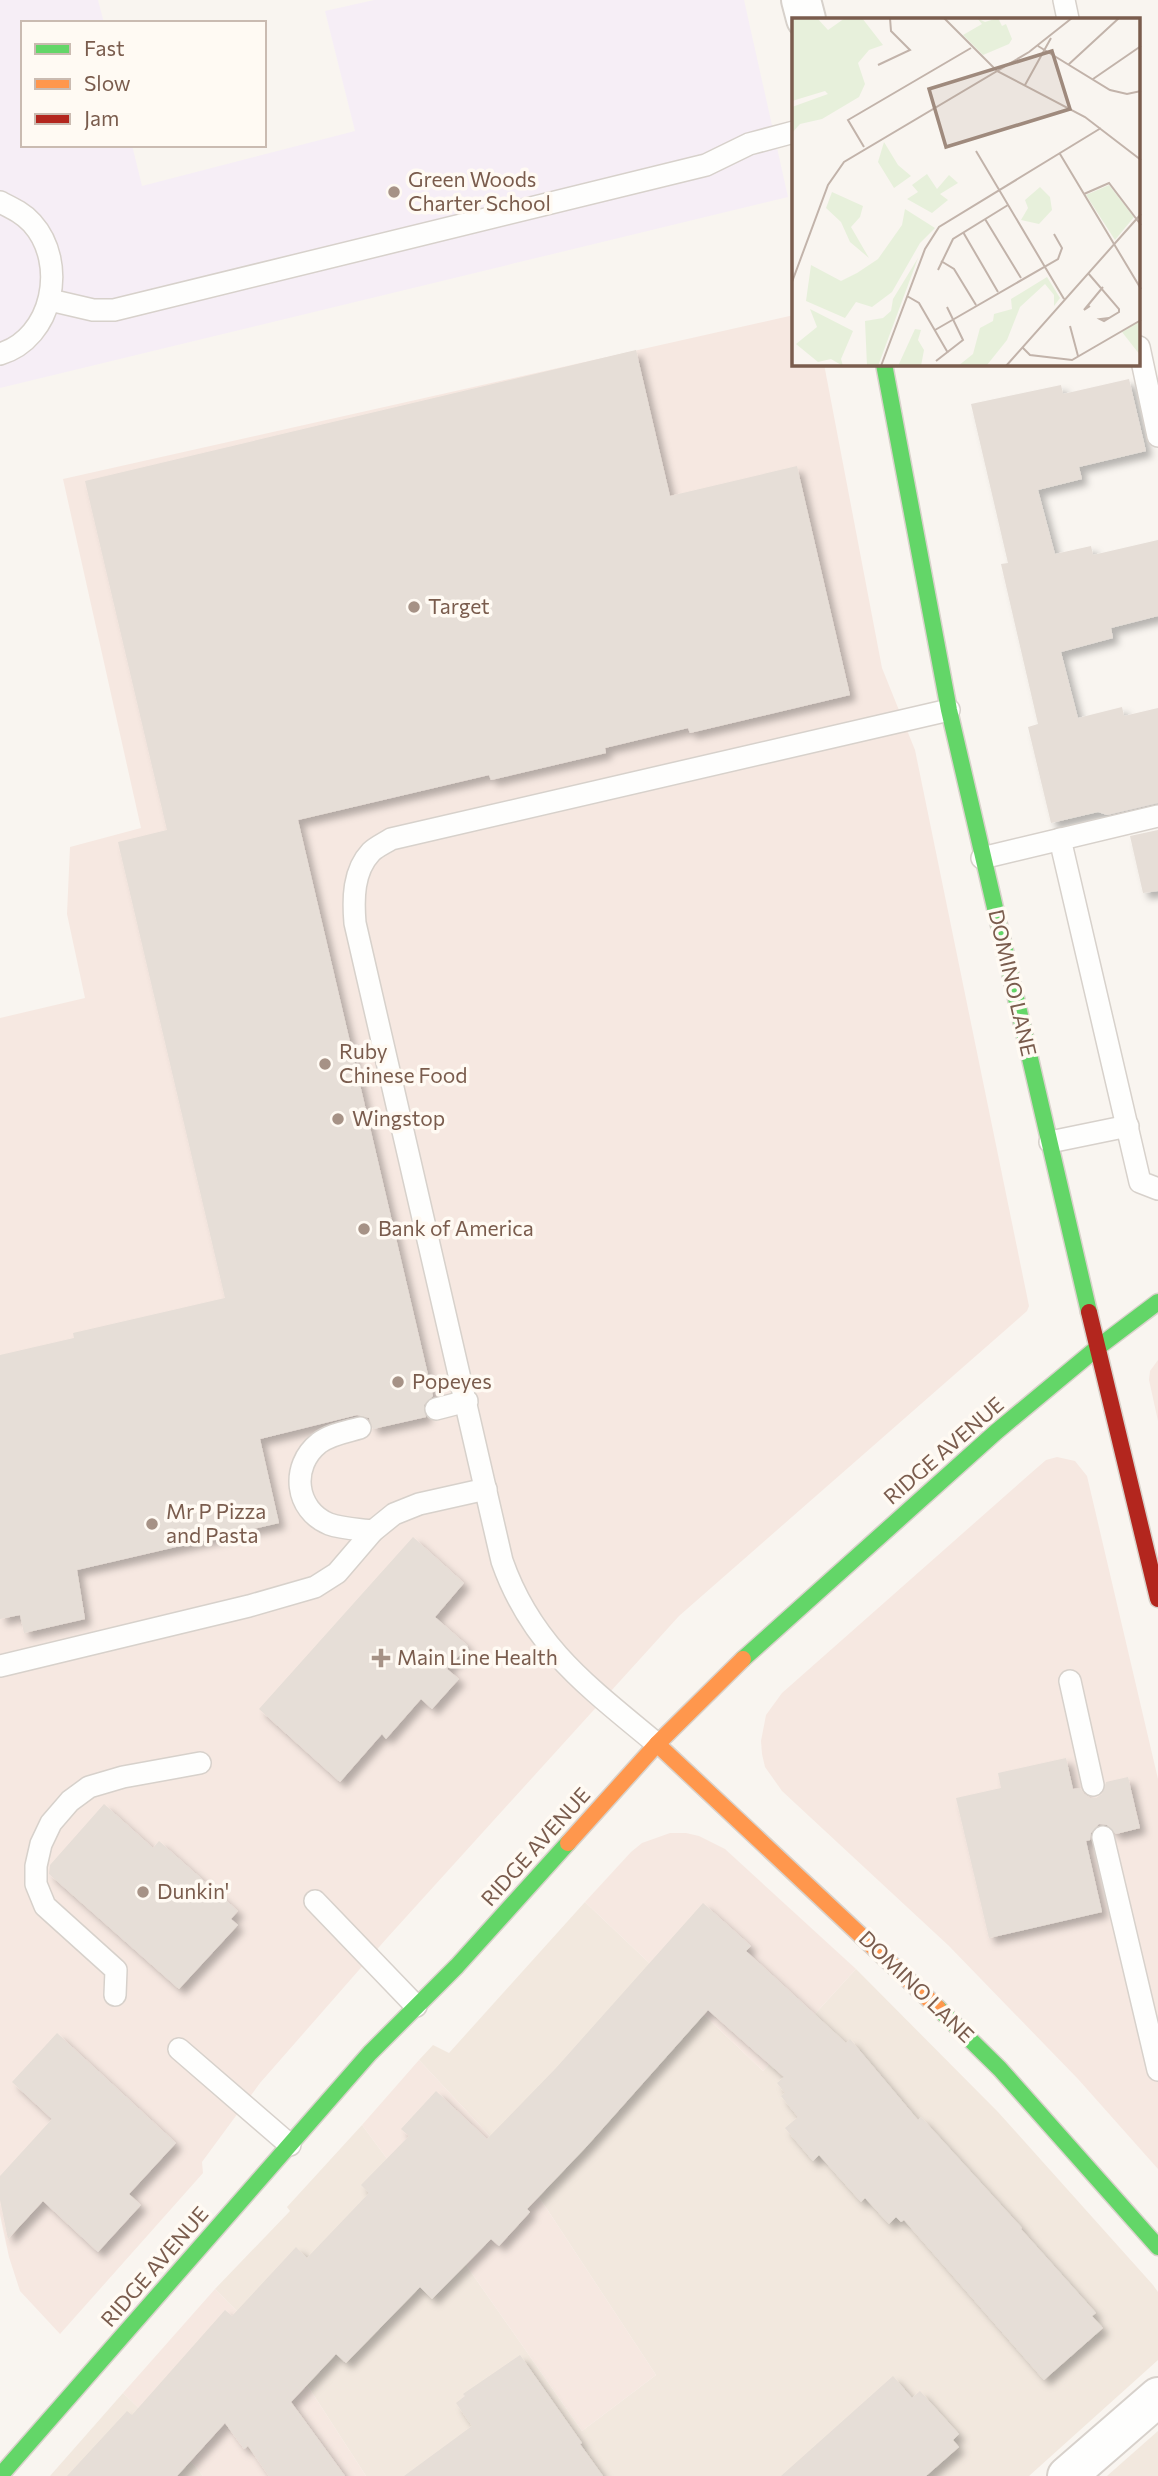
<svg xmlns="http://www.w3.org/2000/svg" width="1158" height="2476" font-family="Commissioner,sans-serif">
<style>
.residential{fill:#f2e8de}
.commercial{fill:#f6e8e1}
.education{fill:#f6eef6}
.building{fill:#e6ded7;filter:url(#shadow)}
.lines{fill:none;stroke-linecap:round;stroke-linejoin:round}
.lane-casing{stroke:#d7d1cb;stroke-width:24}
.street-casing{stroke:#d7d1cb;stroke-width:42}
.fast-casing{stroke:#d9d2cb;stroke-width:19}
.slow-casing{stroke:#d9d2cb;stroke-width:19}
.jam-casing{stroke:#d9d2cb;stroke-width:19}
.lane{stroke:#fefefd;stroke-width:21}
.street{stroke:#fefefd;stroke-width:38}
.fast{stroke:#63d668;stroke-width:16}
.slow{stroke:#ff974d;stroke-width:16}
.jam{stroke:#b3261e;stroke-width:16}
.poi-dot{fill:#a69286;stroke:#fffaf3;stroke-width:2.5}
.labels{text-anchor:middle;stroke-width:7;stroke-linejoin:round;paint-order:stroke}
.poi-label{font-size:21px;fill:#7a5c4d;stroke:#fffaf3;text-anchor:start}
.street-label{font-size:21px;fill:#7a5c4d;stroke:#fffaf3}
.inset-road{fill:none;stroke:#c2b3aa;stroke-width:2}
.view{fill:#9f8a7d;fill-opacity:0.15;stroke:#9f8a7d;stroke-width:3.5}
.inset-edge{fill:none;stroke:#7a5c4d;stroke-width:3.5}
</style>
<defs>
<filter id="shadow"><feDropShadow dx="6" dy="6" stdDeviation="3.5" flood-color="#0004"/></filter>
</defs>
<rect width="100%" height="100%" fill="#f9f5f0"/>
<g class="residential">
<path d="M585 1902 763 2071 856 1969 998 2112 1153 2285 1158 2292V2360L1029 2476H366L302 2377 215 2289 290 2211 287 2207 362 2125 466 2265 582 2431 656 2375 520 2168 419 2060 433 2045 449 2053Z"/>
<path d="M123 2393 178 2446 203 2476H50Z"/>
<path d="M1158 2431V2476H1107Z"/>
</g>
<g class="commercial">
<path d="M794 315V364H824L882 668 915 750 1029 1306 1027 1311 679 1616 387 1938 260 2083 202 2162 203 2173 60 2334 20 2291 9 2257 0 2215V1018L85 998 67 914 70 847 141 828 63 479Z"/>
<path d="M1158 1360V1421L1149 1380 1150 1371Z"/>
<path d="M1057 1457 1075 1461 1087 1476 1158 1779V2169L1078 2079 949 1946 782 1791 765 1767 762 1754 761 1741 766 1715 782 1693 1031 1473 1046 1460Z"/>
<path d="M670 1833H686L699 1836 725 1849 856 1969 763 2071 585 1902 631 1852 642 1843Z"/>
<path d="M419 2060 520 2168 656 2375 582 2431 466 2265 362 2125Z"/>
<path d="M215 2289 302 2377 366 2476H203L178 2446 123 2393Z"/>
</g>
<path class="education" d="M0 0H98L104 23H23V145H132L142 186 355 131 325 11 374 0H744L788 197 0 388Z"/>
<g class="building">
<path d="M636 350 670 496 797 466 850 695 690 733 688 728 605 748 606 753 491 780 489 775 298 820 433 1396 424 1405 426 1417 373 1429 369 1418 357 1415 260 1439 279 1523 77 1570 85 1619 24 1633 20 1615 0 1619V1355L74 1338 73 1333 225 1298 118 842 167 830 85 481Z"/>
<path d="M1129 379 1146 451 1079 467 1082 479 1038 490 1055 554 1091 546 1093 555 1158 540V616L1111 628 1113 638 1061 652 1078 718 1122 707 1124 716 1158 708V803L1107 815 1098 812 1051 823 1028 727 1038 724 1001 564 1008 563 971 404 1061 385 1063 394Z"/>
<path d="M1158 830V891L1143 893 1130 836Z"/>
<path d="M413 1537 464 1583 435 1617 468 1646 447 1669 459 1679 432 1709 421 1699 386 1739 382 1734 340 1782 259 1709Z"/>
<path d="M1066 1758 1073 1789 1080 1788 1084 1794 1090 1798H1096L1102 1794 1106 1782 1128 1777 1140 1828 1116 1834 1107 1825 1099 1824 1091 1833 1090 1840 1086 1841 1102 1912 989 1938 956 1798 1001 1788 998 1773Z"/>
<path d="M104 1804 153 1848 159 1841 238 1911 231 1919 238 1925 179 1989 49 1874 50 1865Z"/>
<path d="M703 1903 751 1946 746 1951 846 2043 850 2039 918 2120 921 2117 1022 2228 1021 2229 1096 2313 1092 2316 1103 2328 1044 2380 904 2220 901 2222 896 2217 889 2224 865 2198 861 2202 819 2155 813 2161 785 2128 798 2117 781 2096 785 2093 777 2083 784 2077 708 2010 587 2146 527 2209 530 2212 499 2246 491 2239 432 2299 420 2287 346 2363 336 2354 291 2402 345 2476H269L248 2446 244 2449 225 2423 177 2476H67L127 2411 132 2415 225 2310 232 2316 296 2247 307 2258 369 2193 361 2185 409 2136 401 2129 436 2091 487 2139 556 2068Z"/>
<path d="M57 2033 176 2143 129 2194 141 2205 98 2252 43 2201 8 2239 0 2200V2176L52 2119 12 2082Z"/>
<path d="M520 2355 582 2443 580 2444 603 2476H404L472 2426 456 2403 465 2396 463 2394Z"/>
<path d="M893 2376 912 2398 920 2391 959 2434 953 2440 959 2447 926 2476H781Z"/>
</g>
<g class="lines">
<g class="lane-casing">
<g id="lane">
<path d="M1064 0 1068 19"/>
<path d="M0 202C12 208 23 213 32 223 68 263 53 338 0 354"/>
<path d="M50 300 93 310H114L706 165 749 144 794 132"/>
<path d="M1139 347 1158 436"/>
<path d="M1060 839 1140 1182 1158 1189"/>
<path d="M982 858 1158 816"/>
<path d="M1050 1142 1128 1126"/>
<path d="M436 1409 467 1401"/>
<path d="M360 1428C346 1432 331 1434 319 1443 290 1466 295 1510 329 1524 343 1529 358 1529 373 1531"/>
<path d="M0 1666 249 1606 315 1587 337 1573 373 1531 394 1514 419 1504 486 1489"/>
<path d="M1070 1681 1093 1785"/>
<path d="M657 1744C590 1688 532 1647 502 1561L355 923C353 899 353 871 371 852 376 847 385 843 391 839L949 710"/>
<path d="M1103 1837 1158 2070"/>
<path d="M315 1901 416 2006"/>
<path d="M115 1995 116 1970 45 1906 36 1884V1866L41 1844 51 1823 70 1801 89 1787 123 1777 200 1763"/>
<path d="M179 2049 290 2145"/>
</g>
</g>
<g class="street-casing">
<g id="street">
<path d="M801 0 806 19"/>
<path d="M1067 2476 1158 2397"/>
</g>
</g>
<g class="fast-casing">
<g id="fast">
<path d="M884 364 949 710 1089 1312"/>
<path d="M743 1659 996 1432 1097 1348 1158 1302"/>
<path d="M938 2008 1000 2069 1158 2247"/>
<path d="M0 2476 370 2053 457 1966 568 1843"/>
</g>
</g>
<g class="slow-casing">
<g id="slow">
<path d="M657 1744 938 2008"/>
<path d="M568 1843 657 1744 743 1659"/>
</g>
</g>
<g class="jam-casing">
<path id="jam" d="M1089 1312 1158 1599"/>
</g>
<use href="#lane" class="lane"/>
<use href="#street" class="street"/>
<use href="#fast" class="fast"/>
<use href="#slow" class="slow"/>
<use href="#jam" class="jam"/>
</g>
<g class="poi-dot">
<circle cx="394" cy="192" r="7"/>
<circle cx="414" cy="607" r="7"/>
<circle cx="325" cy="1064" r="7"/>
<circle cx="338" cy="1119" r="7"/>
<circle cx="364" cy="1229" r="7"/>
<circle cx="398" cy="1382" r="7"/>
<circle cx="152" cy="1524" r="7"/>
<path d="M377.5 1647.5h7v7h7v7h-7v7h-7v-7h-7v-7h7z"/>
<circle cx="143" cy="1892" r="7"/>
</g>
<g class="labels">
<g class="poi-label">
<text x="408" y="187">Green Woods<tspan x="408" dy="24">Charter School</tspan></text>
<text x="428" y="614">Target</text>
<text x="339" y="1059">Ruby<tspan x="339" dy="24">Chinese Food</tspan></text>
<text x="352" y="1126">Wingstop</text>
<text x="378" y="1236">Bank of America</text>
<text x="412" y="1389">Popeyes</text>
<text x="166" y="1519">Mr P Pizza<tspan x="166" dy="24">and Pasta</tspan></text>
<text x="397" y="1665">Main Line Health</text>
<text x="157" y="1899">Dunkin'</text>
</g>
<g class="street-label">
<text transform="translate(1012 983) rotate(77)" y="7">DOMINO LANE</text>
<text transform="translate(944 1451) rotate(-41)" y="7">RIDGE AVENUE</text>
<text transform="translate(536 1847) rotate(-48)" y="7">RIDGE AVENUE</text>
<text transform="translate(916 1987) rotate(44)" y="7">DOMINO LANE</text>
<text transform="translate(155 2267) rotate(-49)" y="7">RIDGE AVENUE</text>
</g>
</g>
<g transform="translate(792 18)">
<rect width="348" height="348" fill="#f9f5f0"/>
<path d="M0 0H25L36 12 53 0H70L91 27 77 32 66 45 73 66 67 79 30 101 8 106 0 115V89L36 76 33 73 0 83ZM185 0 193 4 206 0 210 8 214 6 220 21 217 26 191 37 171 17 190 6ZM92 124 106 147 119 158 102 170 86 144ZM135 156 145 171 157 157 166 165 148 176 156 182 140 195 115 181 126 174 120 167ZM317 167 342 199 323 222 294 177ZM248 169 258 179 260 192 247 206 229 202 236 190 233 182ZM40 174 71 188 68 199 59 209 77 240 58 224 49 204 34 190ZM113 191 143 210 128 225 100 274 80 289 64 284 53 300 14 283 19 247 49 263 65 255 86 241 110 207ZM126 240 86 348H75L73 303 91 300 99 293 101 281ZM255 259 268 280 262 288V277L253 266 228 289 215 322 195 347 166 348 181 336 188 310 201 303 202 296 220 291 219 281ZM18 291 61 313 49 341 51 348 39 341 26 344 4 326 25 309ZM348 303V337L330 314ZM123 311 129 312 126 322 132 332 129 348H106Z" fill="#e7f0db"/>
<path class="inset-road" d="M152 0 205 53 293 99 349 142M246 28 318 72 335 76 349 73M86 47 118 32 99 13 98 0M276 47 327 0M301 61 349 28M233 67 259 20M72 129 56 102 179 30M184 133 272 281M268 136 349 271M292 176 317 165 349 207M193 201 229 260M171 214 206 274M149 243 162 251 184 287M146 252 161 221 216 187M296 255 327 291V294L312 303 308 301 317 300M0 264 36 167 52 144 237 34 280 0M115 278 127 285 156 335M298 288 292 292 311 269M278 308 286 338M143 312 266 241 270 230 262 216M230 329 238 337 280 342 349 302M144 343 171 322 155 289M89 348 133 231 147 209 309 110M214 348 349 196"/>
<path class="view" d="M260 33 278 91 154 129 137 71Z"/>
<rect width="348" height="348" class="inset-edge"/>
</g>
<rect x="21" y="21" width="245" height="126" fill="#fffaf3" stroke="#cabbb1" stroke-width="2"/>
<rect x="35" y="44" width="35" height="10" fill="#63d668" stroke="#cabbb1" stroke-width="2"/>
<text x="84" y="56" font-size="21" fill="#7a5c4d">Fast</text>
<rect x="35" y="79" width="35" height="10" fill="#ff974d" stroke="#cabbb1" stroke-width="2"/>
<text x="84" y="91" font-size="21" fill="#7a5c4d">Slow</text>
<rect x="35" y="114" width="35" height="10" fill="#b3261e" stroke="#cabbb1" stroke-width="2"/>
<text x="84" y="126" font-size="21" fill="#7a5c4d">Jam</text>
</svg>
